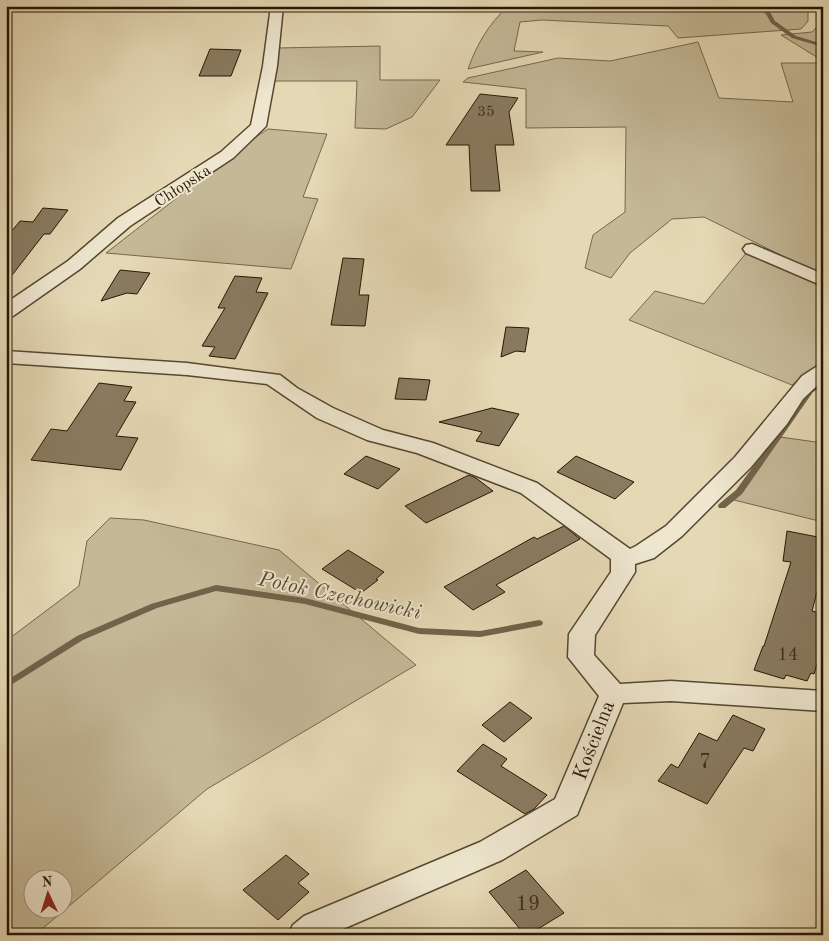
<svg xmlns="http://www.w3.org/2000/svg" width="829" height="941" font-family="'Old Standard TT',serif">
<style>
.green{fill:#c4b897;stroke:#74674e;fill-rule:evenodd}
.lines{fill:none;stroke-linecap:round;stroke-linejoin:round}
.stream{fill:#71634a;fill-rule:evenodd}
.building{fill:#897b60;stroke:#251604}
.minor-casing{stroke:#554730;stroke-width:3}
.minor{fill:#eee6cf;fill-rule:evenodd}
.labels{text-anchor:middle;stroke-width:4;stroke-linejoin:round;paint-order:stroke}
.far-number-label{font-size:15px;fill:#3e2f1b}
.far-street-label{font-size:16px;fill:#251604;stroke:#eee6cf}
.number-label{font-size:18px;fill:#3e2f1b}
.street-label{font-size:20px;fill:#251604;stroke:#eee6cf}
.water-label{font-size:21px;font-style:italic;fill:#584a33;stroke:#eee6cf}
.near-number-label{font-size:21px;fill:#3e2f1b}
</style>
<rect width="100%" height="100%" fill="#e5d9b5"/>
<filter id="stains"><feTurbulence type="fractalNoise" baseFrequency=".004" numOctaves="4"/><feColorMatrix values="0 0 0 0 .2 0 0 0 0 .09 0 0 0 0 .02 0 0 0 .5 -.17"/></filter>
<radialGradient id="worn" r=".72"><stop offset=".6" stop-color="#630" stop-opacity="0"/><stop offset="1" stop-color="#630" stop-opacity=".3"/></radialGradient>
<g class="green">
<path d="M508 6H808V21L801 29 678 38 668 26 542 20 520 22 514 51 543 52 468 69C477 44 488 25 508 6Z"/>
<path d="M823 6V61L781 35 812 32 817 27V11Z"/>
<path d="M698 42 719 98 793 102 781 63H823V276L704 217 672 219 630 253 611 278 585 268 593 235 625 212 626 127 526 128V89L463 82 468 78 558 58 610 61Z"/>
<path d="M380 46V80H440L412 117 386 129 355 128 357 81H274L277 48Z"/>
<path d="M268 129 327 134 303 197 318 199 291 269 106 253 250 141Z"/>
<path d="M747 252 823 287V364L792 385 629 320 655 291 704 304Z"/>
<path d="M780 437 823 443V522L734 500Z"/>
<path d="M110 518 144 520 279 550 416 665 207 789 35 935H6V641L79 586 87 541ZM32 878H62V908H32Z"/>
</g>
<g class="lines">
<g class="stream">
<path d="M753 6H759L770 12 775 21 796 36 823 44V47L792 38 771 23 766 14Z"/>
<path d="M823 381V386L813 392 742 494 725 508H719L718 506 719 504 736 490 809 390Z"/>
<path d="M216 585 305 598 419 628 480 631 539 620 542 621 543 623 542 625 539 626 480 637 419 634 305 604 216 591 157 608 83 640 6 688V681L77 636 151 604Z"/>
</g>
</g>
<g class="building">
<path d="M210 49 241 50 231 76H199Z"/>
<path d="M480 94 518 98 509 112 514 145H495L500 191H471L469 145H446Z"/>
<path d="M43 208 68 210 50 234H44L6 283V238L20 221 33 222Z"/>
<path d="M343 258 364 259 359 295H369L365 326 331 325Z"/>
<path d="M120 270 150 273 137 294 127 293 101 301Z"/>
<path d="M235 276 262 278 256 292 268 293 235 359 209 356 215 347 202 346 225 308H218Z"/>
<path d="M506 327 529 328 525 352 516 351 501 357Z"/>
<path d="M399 378 430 380 426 400 395 399Z"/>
<path d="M99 383 132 387 124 401 136 402 116 436 138 438 121 470 31 460 51 429 67 431Z"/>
<path d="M492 408 519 414 499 446 476 441 482 432 439 422Z"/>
<path d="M366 456 400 469 378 489 344 474Z"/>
<path d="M576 456 634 482 615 499 557 472Z"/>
<path d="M469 475 476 478 493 491 426 523 405 506Z"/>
<path d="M564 526 580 539 496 585 505 592 473 610 444 587 534 537 537 539Z"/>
<path d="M787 531 823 538V569L812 611 823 614V645L814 674 811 673 807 681 786 675 784 679 754 670 763 646H764L791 562 783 561Z"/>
<path d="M348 550 384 572 376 579 378 580 361 593 322 569Z"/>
<path d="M510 702 532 718 504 742 482 725Z"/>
<path d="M733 715 765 729 753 751 744 748 707 804 658 781 671 764 678 768 699 733 717 741Z"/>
<path d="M483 744 507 759 501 766 547 795 534 809 525 814 457 771Z"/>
<path d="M286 855 309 874 298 883 309 892 278 920 243 890Z"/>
<path d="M526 870 564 913 528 935H525L489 892Z"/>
</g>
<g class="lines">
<g class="minor-casing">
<g id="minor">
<path d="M271 6H283L277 66 266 126 263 129 233 158 130 226 80 269 13 316 6 318V303L68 261 118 218 221 152 251 125 263 66Z"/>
<path d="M752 244 823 274V286L746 253 743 249 746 245Z"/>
<path d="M6 351 187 363 280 375 297 388 333 408 383 430 433 443 537 483 630 549 636 546 666 526 735 457 802 376 816 367 823 365V380L803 399 787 424 751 467 682 536 654 558 635 564V572L595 635 594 655 620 684 671 681 823 691V711L671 701 623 703 577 815 502 860 329 935H288L293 925 304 916 480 842 555 799 599 696 568 657 569 634 611 572V559L521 493 417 453 367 440 317 418 267 384 187 375 6 363Z"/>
</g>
</g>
<use href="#minor" class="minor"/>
</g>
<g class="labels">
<g class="far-number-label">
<text x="486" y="116">35</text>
</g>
<g class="far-street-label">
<text transform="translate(182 185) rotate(-33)" y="6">Chłopska</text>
</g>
<g class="number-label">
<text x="788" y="660">14</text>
</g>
<g class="street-label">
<text transform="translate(593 740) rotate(-69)" y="7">Kościelna</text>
</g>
<g class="water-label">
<text transform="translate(340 595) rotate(12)" y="7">Potok Czechowicki</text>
</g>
<g class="near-number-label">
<text x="705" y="768">7</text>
<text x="528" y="910">19</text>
</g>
</g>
<rect width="829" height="941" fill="none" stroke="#e5d9b5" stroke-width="25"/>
<rect x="8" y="8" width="814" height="926" fill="none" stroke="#251604" stroke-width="2.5"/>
<rect x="12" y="12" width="804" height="916" fill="none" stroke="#251604"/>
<g transform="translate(48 894) rotate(356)"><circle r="24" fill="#eee6cf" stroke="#9e937e"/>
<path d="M0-4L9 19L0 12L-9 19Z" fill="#8f2418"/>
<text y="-8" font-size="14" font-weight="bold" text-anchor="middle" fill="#251604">N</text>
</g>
<rect width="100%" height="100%" filter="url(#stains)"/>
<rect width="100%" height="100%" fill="url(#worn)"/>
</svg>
